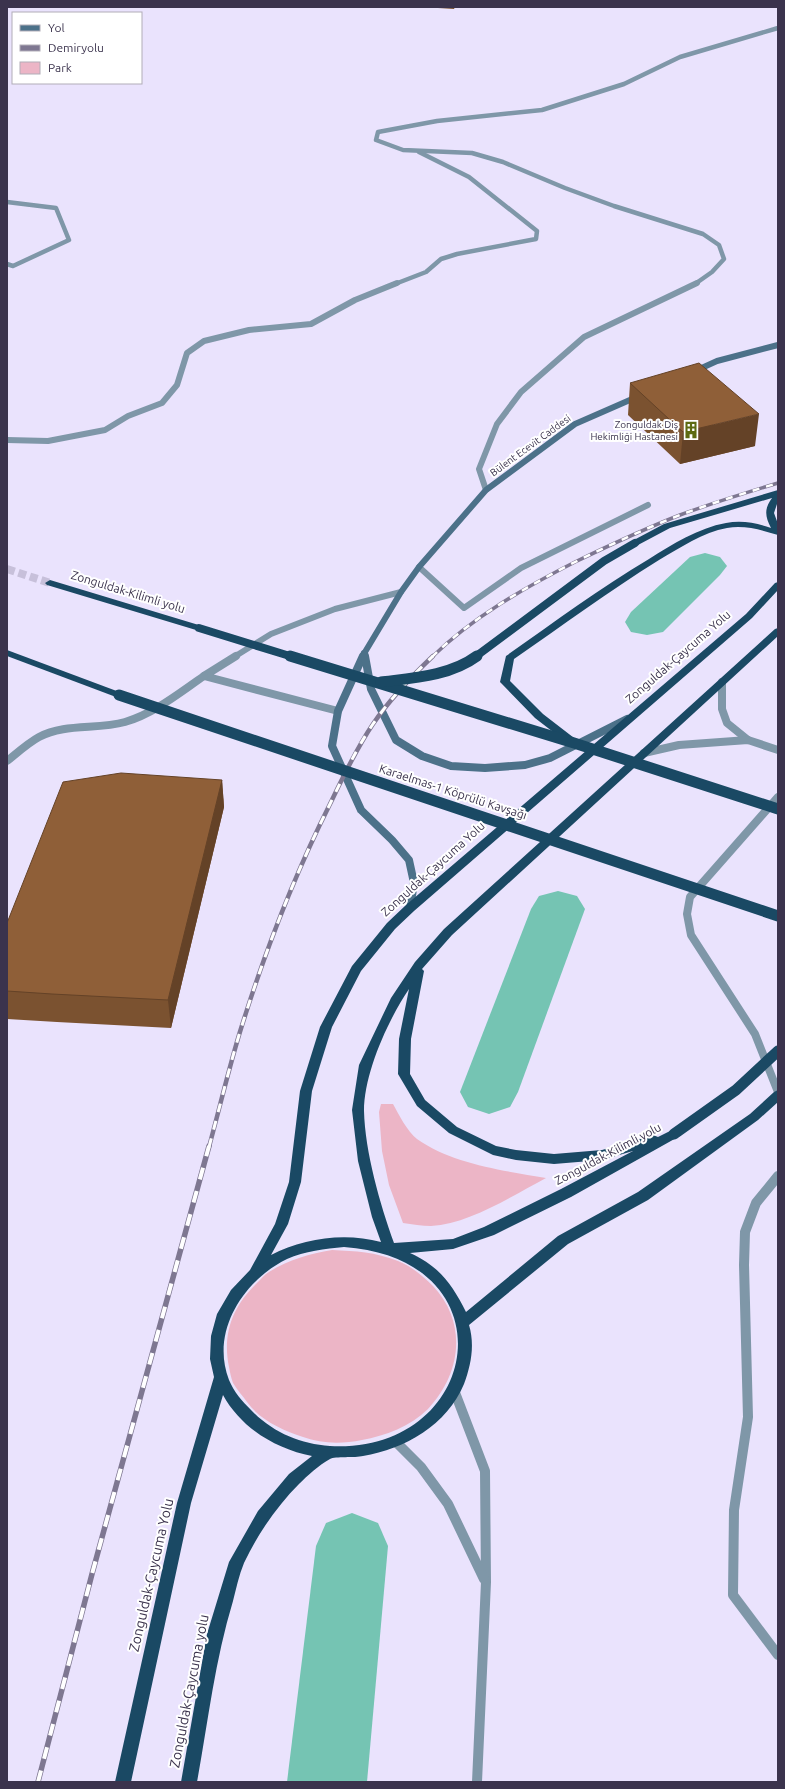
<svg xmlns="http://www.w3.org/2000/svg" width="785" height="1789" font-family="Ubuntu,sans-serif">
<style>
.green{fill:#ecb5c6}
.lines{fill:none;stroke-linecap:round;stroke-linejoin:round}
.river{fill:#75c4b3;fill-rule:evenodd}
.trunk-tunnel{stroke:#c7c0da;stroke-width:8;stroke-dasharray:8 4;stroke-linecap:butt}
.service{stroke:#7f97a8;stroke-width:6}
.minor-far3{stroke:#7f97a8;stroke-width:4.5}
.minor-far2{stroke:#7f97a8;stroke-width:6}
.minor-far1{stroke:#7f97a8;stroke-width:8}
.minor{stroke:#7f97a8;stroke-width:10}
.secondary-far1{stroke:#4c7189;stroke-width:6}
.secondary{stroke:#4c7189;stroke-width:8}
.trunk{fill:#1a4964;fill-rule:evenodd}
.rail-far2-casing{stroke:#7e7791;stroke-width:3.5}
.rail-far1-casing{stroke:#7e7791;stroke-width:4.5}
.rail-casing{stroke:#7e7791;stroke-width:5.5}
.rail-far2{stroke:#fff;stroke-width:2.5;stroke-dasharray:7;stroke-linecap:butt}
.rail-far1{stroke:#fff;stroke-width:3;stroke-dasharray:9;stroke-linecap:butt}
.rail{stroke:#fff;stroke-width:4;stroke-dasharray:12;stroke-linecap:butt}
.trunk-bridge-far1{stroke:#1a4964;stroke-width:8}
.trunk-bridge{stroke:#1a4964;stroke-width:11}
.wall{fill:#7b5230}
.shaded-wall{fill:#644227}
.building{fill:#8f5f38;stroke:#644227}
.labels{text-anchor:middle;stroke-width:4;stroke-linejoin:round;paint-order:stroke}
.far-poi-label{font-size:10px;fill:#3b334d;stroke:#fff;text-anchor:end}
.far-street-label{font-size:10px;fill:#3b334d;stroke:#fff}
.street-label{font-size:12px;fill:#3b334d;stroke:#fff}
.near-street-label{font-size:14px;fill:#3b334d;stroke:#fff}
</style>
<rect width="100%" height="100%" fill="#eae3fd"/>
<g class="green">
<path d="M381 1104H393C399 1115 407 1131 417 1139 452 1164 505 1171 546 1178 512 1196 469 1224 431 1226 422 1226 412 1224 403 1223L389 1185 382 1151 379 1112Z"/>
<path d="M332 1250C356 1251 375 1252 398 1261 411 1266 423 1276 433 1286 468 1323 461 1374 428 1409 411 1426 385 1436 362 1440 342 1444 322 1444 303 1437 282 1430 260 1420 247 1402 243 1396 237 1390 233 1383 231 1378 230 1372 229 1367 222 1333 233 1306 257 1283 261 1279 265 1274 269 1272 289 1259 310 1254 332 1250Z"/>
</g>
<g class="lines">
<g class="river">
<path d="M705 553 720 557 727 566 720 575 663 632 647 635 631 632 625 622 631 612 690 557Z"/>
<path d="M558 891 577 896 585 909 518 1092 510 1107 489 1114 468 1107 460 1092 531 909 539 896Z"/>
<path d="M352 1513 378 1523 388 1546 367 1782H287L316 1546 326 1523Z"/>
</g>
<path class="trunk-tunnel" d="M7 569 50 583"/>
<path class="service" d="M419 567 464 608 521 568 648 505"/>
<g class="minor-far3">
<path d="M7 202 56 208 69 240 13 266 7 264"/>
<path d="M395 284 426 272 441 259 457 254 536 239 537 231 469 177 419 152"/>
<path d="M695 284 712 272 724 259 719 245 703 234 614 206 565 188 503 162 472 153 403 150 376 140 378 132 437 121 542 110 624 84 680 57 778 28"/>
</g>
<g class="minor-far2">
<path d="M7 440 48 441 105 430 128 416 162 403 177 385 187 353 204 341 249 330 311 324 355 300 397 283"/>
<path d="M486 490 479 469 497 424 521 392 584 337 697 283"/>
<path d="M234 657 271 634 335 609 401 592"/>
</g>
<g class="minor-far1">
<path d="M236 656 204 676 338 711"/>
<path d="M722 682V709L727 723 748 740"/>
<path d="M644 753 679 745 748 740 778 750"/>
<path d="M7 761C17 753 28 743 39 737 65 723 97 730 125 722 155 713 179 693 204 676"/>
<path d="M778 797 690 897 687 914 691 935 755 1034 778 1092"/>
</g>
<g class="minor">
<path d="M778 1176 756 1203 745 1232 744 1265 748 1417 734 1510 733 1595 778 1655"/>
<path d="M454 1390 485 1471 486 1582 477 1782"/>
<path d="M395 1441 421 1467 448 1504 484 1579"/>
</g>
<g class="secondary-far1">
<path d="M695 371 717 361 778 345"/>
<path d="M364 653 365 657"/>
<path d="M362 657 401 592 419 567 486 490 575 424 639 396"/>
</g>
<g class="secondary">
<path d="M363 656 338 711 332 746 361 810 392 840 409 860 414 883 410 908"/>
<path d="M365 656 371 689 396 740 422 756 451 766 485 768 525 765 550 758 627 719"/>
</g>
<g class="trunk">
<path d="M778 490V501L774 513 778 524V535C761 530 745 525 727 528 703 532 680 548 659 560 609 591 562 626 514 659L510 681 543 714 578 741 579 743 578 745H570L535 718 502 684 500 682 506 656C553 623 600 588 649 559 673 544 698 528 726 523 742 520 756 523 771 528 765 516 764 509 772 498L670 528 638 545H632L631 543 632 541 664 524Z"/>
<path d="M50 580 202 626 204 628 199 631 196 630 47 585 45 583Z"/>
<path d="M778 582V590L752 618 414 911 395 929 361 971 332 1027 312 1091 301 1182 288 1224 271 1255C303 1238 345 1232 381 1242L372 1217 358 1161 352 1110 359 1065 391 998 415 962 444 929 775 629 778 628V636L452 935 422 969 424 971 411 1039 410 1074 425 1100 457 1127 496 1146 516 1150 554 1154 602 1150 653 1135 658 1137 674 1129 678 1131 680 1134 678 1137 571 1197 494 1235 453 1249 410 1253C439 1266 452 1284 466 1312L558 1236 638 1192 750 1114 774 1092 778 1090V1102L758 1120 648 1200 568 1244 469 1325C475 1345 471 1365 464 1384 447 1425 405 1449 363 1456 355 1458 335 1456 330 1459 319 1465 307 1476 299 1484 277 1506 257 1535 244 1563 239 1575 236 1589 233 1601 215 1660 208 1722 197 1782H181L207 1634 229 1562 258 1511 289 1474 312 1456C276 1449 241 1428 223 1395L191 1503 131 1782H115L177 1503 214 1377 210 1359 211 1336 217 1314 231 1290 250 1270 275 1224 289 1182 300 1091 320 1027 352 966 387 923 406 905 746 614 775 583ZM409 989 399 1039 398 1074 417 1106 449 1133 493 1155 516 1160 554 1164 602 1160 633 1151 561 1189 484 1227 453 1239 394 1243C380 1204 365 1152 364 1111 364 1073 388 1020 409 989ZM344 1247C513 1259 482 1454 330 1446 300 1444 272 1432 251 1410 242 1401 234 1392 229 1380 210 1331 244 1280 287 1259 305 1251 325 1249 344 1247Z"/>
<path d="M7 650 122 693 124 695 122 697H116L7 656Z"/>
</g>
<g class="rail-far2-casing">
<path id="rail-far2" d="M432 657C473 617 524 588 575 562 610 545 644 529 680 515 712 503 745 493 778 483"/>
</g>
<g class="rail-far1-casing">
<path id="rail-far1" d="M209 1147C219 1110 228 1072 239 1035 263 957 293 878 330 804 343 777 356 749 373 724 390 699 411 677 433 656"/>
</g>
<g class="rail-casing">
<path id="rail" d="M38 1782 92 1574 209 1146"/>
</g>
<use href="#rail-far2" class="rail-far2"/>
<use href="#rail-far1" class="rail-far1"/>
<use href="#rail" class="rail"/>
<g class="trunk-bridge-far1">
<path d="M199 628 293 657"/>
<path d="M475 657 604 561 635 543"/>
</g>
<g class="trunk-bridge">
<path d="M290 656 574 743 778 809"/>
<path d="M381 682C413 678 450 676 477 656"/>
<path d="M119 695 778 916"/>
<path d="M674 1134 736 1090 778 1051"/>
</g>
</g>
<g class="wall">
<path d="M422 7H455L454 9Z"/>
<path d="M630 383 755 446 680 464 628 415Z"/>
<path d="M222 780 224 807 171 1028 57 1022 7 1019V923Z"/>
</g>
<g class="shaded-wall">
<path d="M759 414 755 446 680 464 683 432Z"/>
<path d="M222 780 224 807 171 1028 168 1000Z"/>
</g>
<g class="building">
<path d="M699 363 759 414 683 432 630 383Z"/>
<path d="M121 773 222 780 168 1000 52 994 7 991V923L63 782Z"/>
</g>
<defs>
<g id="building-bare" transform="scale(1.38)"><path d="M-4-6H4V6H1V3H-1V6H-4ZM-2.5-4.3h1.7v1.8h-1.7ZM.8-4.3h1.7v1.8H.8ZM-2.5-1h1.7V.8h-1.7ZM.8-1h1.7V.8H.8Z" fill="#5d6a12" stroke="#fff" stroke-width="2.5" paint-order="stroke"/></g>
</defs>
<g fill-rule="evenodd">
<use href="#building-bare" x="691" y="430"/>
</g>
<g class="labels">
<g class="far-poi-label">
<text x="678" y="428">Zonguldak Diş<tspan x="678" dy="12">Hekimliği Hastanesi</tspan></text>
</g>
<g class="far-street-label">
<text transform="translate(530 445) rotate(-36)" y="4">Bülent Ecevit Caddesi</text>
</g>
<g class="street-label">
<text transform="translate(128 592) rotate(17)" y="4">Zonguldak-Kilimli yolu</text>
<text transform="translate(678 657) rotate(-41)" y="4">Zonguldak-Çaycuma Yolu</text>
<text transform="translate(453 792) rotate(18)" y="4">Karaelmas-1 Köprülü Kavşağı</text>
<text transform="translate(433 869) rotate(-42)" y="4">Zonguldak-Çaycuma Yolu</text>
<text transform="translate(608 1154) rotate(-28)" y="4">Zonguldak-Kilimli yolu</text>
</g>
<g class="near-street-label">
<text transform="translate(151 1575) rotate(-77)" y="5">Zonguldak-Çaycuma Yolu</text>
<text transform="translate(189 1691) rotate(-79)" y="5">Zonguldak-Çaycuma yolu</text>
</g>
</g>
<rect width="785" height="1789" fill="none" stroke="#3b334d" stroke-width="16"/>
<rect x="12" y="12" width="130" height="72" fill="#ffffff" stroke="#b1adb8"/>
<rect x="20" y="25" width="20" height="6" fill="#4c7189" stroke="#b1adb8"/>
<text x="48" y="32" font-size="12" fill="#3b334d">Yol</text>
<rect x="20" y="45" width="20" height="6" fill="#7e7791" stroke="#b1adb8"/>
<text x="48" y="52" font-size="12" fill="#3b334d">Demiryolu</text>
<rect x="20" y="62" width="20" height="12" fill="#ecb5c6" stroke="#b1adb8"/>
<text x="48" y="72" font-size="12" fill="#3b334d">Park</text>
</svg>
